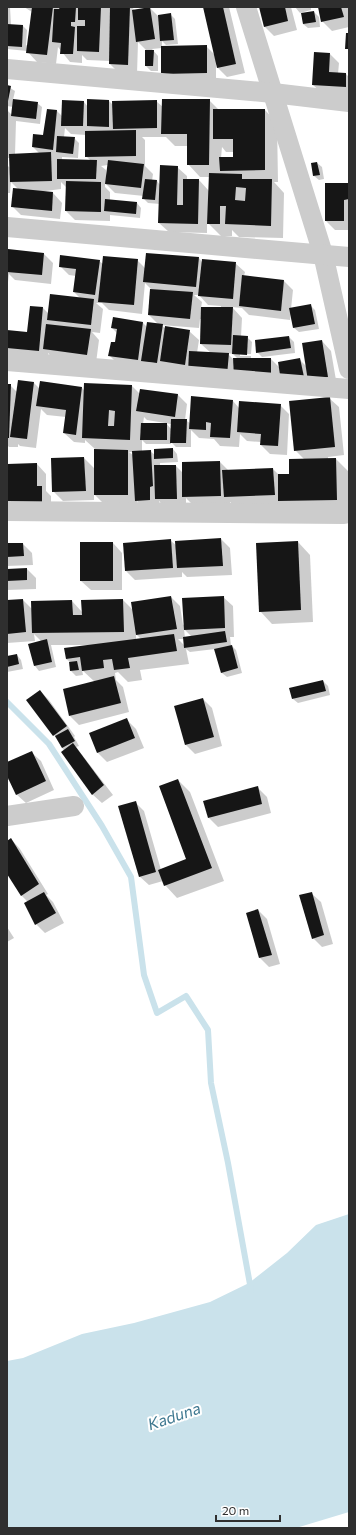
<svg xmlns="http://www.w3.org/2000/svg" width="356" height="1535" font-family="Commissioner,sans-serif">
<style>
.water{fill:#cae2eb}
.shadow{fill:#0003;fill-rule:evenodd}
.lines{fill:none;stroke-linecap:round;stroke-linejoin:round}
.stream{stroke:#cae2eb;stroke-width:6}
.building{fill:#161616;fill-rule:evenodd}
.minor{stroke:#ccc;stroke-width:20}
.labels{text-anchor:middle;stroke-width:4;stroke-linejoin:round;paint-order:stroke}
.water-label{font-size:16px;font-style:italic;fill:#3e7890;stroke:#fff}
</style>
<rect width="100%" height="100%" fill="#fff"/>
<path class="water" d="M349 1214V1512L296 1528H7V1361L23 1358 82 1334 134 1323 210 1302 249 1283 287 1253 316 1225Z"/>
<g class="shadow">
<path d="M7 7H10L11 25H22L27 30 26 45 28 46 32 12 24 7H131L135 10 150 8 158 16 171 15 175 19 178 44 166 45 162 41V47L206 46 215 55 204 7H229L245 73 227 77 218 68 216 62V81L172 82 162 48 152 49 158 56V71H151L146 66V50L138 42 137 74 119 73 110 64V61L87 60 82 55V63L70 62 58 47 56 64 37 62 27 51 7 49Z"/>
<path d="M260 7H291L297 30 274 36 264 26Z"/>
<path d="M295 7H311V10L300 13Z"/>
<path d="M319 7H348L349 27 332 31 322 21Z"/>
<path d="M314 12 319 17 320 27 308 28 303 24Z"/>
<path d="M330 54 339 63 338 74H346L349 77V95L323 94 313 85Z"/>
<path d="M7 86 15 91 13 100 37 103 42 107 40 124 16 121 15 155 40 154 33 147 44 136 48 110 57 111 62 116 84 102 88 107 109 101 113 105 156 101 163 107 209 100 219 110H265L277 123 278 182H274L284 193 283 238 239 237 232 230V236H221L207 222V233L169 232 159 223 160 204 148 203 144 199V196L115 193 105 183V187L110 192V201L137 203 141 208 140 218 110 215V221L75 220 66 211 67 188 61 182V189L38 192 53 193 62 203 60 219 21 215 12 206 19 190 11 182 10 193H7V165L11 169 10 158H7V110L12 115 13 107 7 106ZM65 128 71 134 86 135V156L90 160H62V157L78 158 79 143 74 138 64 137ZM142 137H166L175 146H188V164L200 177H210L209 191 199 180H187V176L177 167 160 185 157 181H152L153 174 145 166V140ZM222 147 226 152H234V158H221ZM108 165 107 176H106V170L101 166Z"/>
<path d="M317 163 322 167 324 179 319 180 314 176Z"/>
<path d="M349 184V230H335L326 221Z"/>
<path d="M7 254H44L53 263 51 284 15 280 9 274 7 290Z"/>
<path d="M199 258 202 262 235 263 245 272 244 276 284 281 293 290 291 309 310 305 315 310 319 329 299 332 294 328 291 312 290 320 249 315 242 308 232 307 242 318 241 337H247L252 342 251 354H240V356H251V359H271L280 368 300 360 306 366 322 341 331 351 337 386 119 365 109 355 116 344 117 333 112 328 114 318 143 323 147 327 159 325 149 315 151 289 145 283 142 314 109 310 102 303H96L103 309 100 333 92 332 99 340 96 363 53 358 48 353V360L7 356V331L28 333 31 307 43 308 49 314 81 299 74 292 76 276 69 275 60 266 99 261 103 264 137 260 145 268ZM194 295H199L208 305 221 306V308H201L202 302ZM200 319H202L201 344 211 353H197L199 340 189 331 166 329 161 325 199 328ZM227 353 233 354 238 359 234 360Z"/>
<path d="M289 337 294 342 295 353 262 357 257 352Z"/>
<path d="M34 383 40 389 82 388 85 391 132 386 140 394 178 395 187 404 185 420 190 423 233 401 239 408 280 405 289 414 287 455 270 454 261 445V442L247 441 240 434 239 447 220 446 214 439 199 438 191 430V447H176L171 442V444H146L142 440V451H150L155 455 173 449 177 454 178 462 160 463V466H176L183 473 220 462 229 471 273 469 279 475H290L304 459 295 450 329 398 339 407 344 455 328 457V459H336L348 471 349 512 234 506 230 502V505H193L186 498V508H166L159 501V509L145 510 137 501V504H104L94 494V500L63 501 53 491 84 458 95 469V449L85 440V443L74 442 64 433 66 417 47 415 41 409 36 448 20 446 18 444V447H9L7 445V385H10L17 392ZM144 417 147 420 171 424V429L166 423 143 424ZM129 452H133L134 456Z"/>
<path d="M37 464 46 474V491L51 496V510L7 511V465Z"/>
<path d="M221 539 230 548 232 575 187 577 182 572V577L135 580 126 571 171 541 177 546Z"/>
<path d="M298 542 310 555 313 622 272 624 260 611Z"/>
<path d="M113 543 122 553V590H91L81 581Z"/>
<path d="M7 544H23L32 553 33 565 7 566Z"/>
<path d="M27 569 36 578V589L7 590V570Z"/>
<path d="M171 597 180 606 183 625 223 597 233 606 234 637H230L231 645 236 650 242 673 227 677 222 673 215 649 190 652 186 649 189 664 140 670 142 680 128 682 118 672 115 673 116 680 123 687 129 712 79 725 70 716 95 682 82 670 83 675 76 676 71 671 70 662 66 659 88 645H51L56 667 39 671 35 666 30 644 42 642 34 634 35 641 7 643V601L23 600 33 610 72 601 82 612 123 600 133 610ZM184 629 192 637 185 638ZM136 634 141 639 136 640ZM178 639H184L185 646Z"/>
<path d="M17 655 21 660 23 669 7 672V657Z"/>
<path d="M323 681 328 686 330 695 298 703 293 699Z"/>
<path d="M40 691 49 700 75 736 74 737 79 746 76 747 113 795 102 803 92 794 54 735Z"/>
<path d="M203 699 212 708 222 746 195 754 186 745Z"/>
<path d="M127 720 136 729 144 748 107 762 98 753 91 733Z"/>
<path d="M31 752 41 761 54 790 26 803 16 794 10 780H7V763Z"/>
<path d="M178 780 190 792 224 881 177 898 165 885 163 881 149 885 139 876 135 802 144 811 161 870 187 860Z"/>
<path d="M258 788 267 797 271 813 218 827 209 818Z"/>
<path d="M11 839 20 849 48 894 46 895 53 902 64 923 45 933 36 924 28 902 21 895 7 872V842Z"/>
<path d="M311 893 321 902 333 944 322 947 313 938Z"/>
<path d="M258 910 267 919 280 964 269 967 260 958 247 913Z"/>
<path d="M7 927 14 938 7 942Z"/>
</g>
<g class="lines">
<path class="stream" d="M7 702 49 744 102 826 131 877 144 975 157 1013 186 996 208 1030 211 1083 228 1163 251 1290"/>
</g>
<g class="building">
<path d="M32 7H53L47 55 26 53Z"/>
<path d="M60 7H76L75 22H71V26L75 27 73 54H60L61 43 52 42 54 9H59Z"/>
<path d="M78 7H101L99 52 77 51V26H85V20H78Z"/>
<path d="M110 7H130L128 65 109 64Z"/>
<path d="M150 7 155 39 136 42 132 10Z"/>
<path d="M203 7H223L236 64 217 68Z"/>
<path d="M259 7H285L288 21 264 27Z"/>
<path d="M318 7H341L344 17 321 22Z"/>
<path d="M314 11 316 22 303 24 301 13Z"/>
<path d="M171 13 174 40 160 41 158 15Z"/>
<path d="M7 24 23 25 22 47 7 46Z"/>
<path d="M346 33H349V49H345Z"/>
<path d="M207 45V73L161 74V46Z"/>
<path d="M145 50H154L153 66H145Z"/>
<path d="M314 52 330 53 329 72 346 73V87L312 85Z"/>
<path d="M7 85 11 86 8 101H7Z"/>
<path d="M13 99 38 102 36 119 11 116Z"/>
<path d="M87 99 109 100V127L87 126Z"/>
<path d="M162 99H210L209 165H187V134H161Z"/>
<path d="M62 100 84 101 83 126H61Z"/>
<path d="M157 100V128L113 129 112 101Z"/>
<path d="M47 109 57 110 53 150 32 147 33 134 43 135Z"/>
<path d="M213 109H265V170L220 171 219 157H233V139H213Z"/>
<path d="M136 130V156L85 157V131Z"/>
<path d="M57 136 75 137 73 154 56 152Z"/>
<path d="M51 152 52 181 10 182 9 154Z"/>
<path d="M57 159 97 160 96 179H57Z"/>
<path d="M108 160 144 164 141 188 105 184Z"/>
<path d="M317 162 320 175 313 176 311 163Z"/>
<path d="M160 165 178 166 177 205H183V179H199L198 224 158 223Z"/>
<path d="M209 173 242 174V179H272L271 226 225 224 226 206H220V224H207ZM236 187 246 188 245 201 235 200Z"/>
<path d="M145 179 157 180 155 200 142 199Z"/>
<path d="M66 181 101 182V212L65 211Z"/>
<path d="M325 183H349V199L344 200V221H325Z"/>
<path d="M13 188 53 192 52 211 11 207Z"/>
<path d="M105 199 137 202 136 214 104 211Z"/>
<path d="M8 249 44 253 42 275 7 272Z"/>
<path d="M146 253 199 257 196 287 143 282Z"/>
<path d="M60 255 100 260 95 295 73 292 76 269 59 267Z"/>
<path d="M103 256 138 259 134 305 98 302Z"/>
<path d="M202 259 236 262 233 299 198 296Z"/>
<path d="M242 275 284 280 281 311 239 306Z"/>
<path d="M150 289 193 292 190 319 148 315Z"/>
<path d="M50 294 94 299 91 325 47 320Z"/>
<path d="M311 304 315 324 293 328 289 308Z"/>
<path d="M30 306 43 307 39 351 7 348V330L27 332Z"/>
<path d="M201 307H233L231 345 200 344Z"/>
<path d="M113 317 143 322 138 360 108 356 111 342H115L117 329 111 328Z"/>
<path d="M147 322 163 324 157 363 141 361Z"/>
<path d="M46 324 91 329 87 355 43 349Z"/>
<path d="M165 326 190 330 185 365 160 361Z"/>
<path d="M233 335 248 336 247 355 232 354Z"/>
<path d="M289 336 291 348 256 353 255 340Z"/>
<path d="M322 340 328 377 308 381 302 343Z"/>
<path d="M189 351 229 353 227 375 188 373Z"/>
<path d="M233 358H271V377H234Z"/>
<path d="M300 358 304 377 281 381 278 362Z"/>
<path d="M18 380 34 382 27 439 10 437Z"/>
<path d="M40 381 82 387 76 435 63 433 66 410 36 406Z"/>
<path d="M84 383 132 385 130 440 82 438ZM109 410 115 411 114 426H108Z"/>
<path d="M7 384H11L9 438H7Z"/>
<path d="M140 389 178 394 175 417 136 411Z"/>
<path d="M191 396 233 400 230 438 210 437 211 423 206 422V430L189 429Z"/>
<path d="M330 397 335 447 294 451 289 401Z"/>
<path d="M239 401 281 404 278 446 260 445 261 434 237 432Z"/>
<path d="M171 419H187L186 443H170Z"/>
<path d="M141 423H167V440H140Z"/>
<path d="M173 448V458L154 459V449Z"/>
<path d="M94 449 128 450V495H94Z"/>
<path d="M151 450 153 486 150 487V500L135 501 132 451Z"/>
<path d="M84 457 86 491 52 492 51 458Z"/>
<path d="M336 458 337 500 278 501V474H289V459Z"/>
<path d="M220 461 221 496 182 497V462Z"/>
<path d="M37 463V486H42V502H7V464Z"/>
<path d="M154 465H176L177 499H155Z"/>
<path d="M273 468 275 495 224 497 222 470Z"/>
<path d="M221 538 223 566 177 568 175 541Z"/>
<path d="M171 539 173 568 125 571 123 543Z"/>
<path d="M298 541 301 610 259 612 256 543Z"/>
<rect x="80" y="542" width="33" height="39"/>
<path d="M7 543H23L24 556 7 557Z"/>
<path d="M27 568V580L7 581V569Z"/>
<path d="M171 596 177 629 136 635 131 602Z"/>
<path d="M224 596 225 628 184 630 182 598Z"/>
<path d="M23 599 26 632 7 634V600Z"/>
<path d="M123 599 124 632 32 633 31 601 72 600 73 615H82L81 600Z"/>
<path d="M225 631 227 642 184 648 183 637Z"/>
<path d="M174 634 177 651 128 658 130 668 114 670 112 659 103 660 104 668 82 671 80 657 66 659 64 648Z"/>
<path d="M47 639 52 662 34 666 28 644Z"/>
<path d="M232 645 238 668 221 673 214 649Z"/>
<path d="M17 654 19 664 7 667V656Z"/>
<path d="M77 661 79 670 70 671 69 662Z"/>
<path d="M114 676 121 703 69 716 63 689Z"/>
<path d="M323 680 326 691 292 699 289 688Z"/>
<path d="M40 690 67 726 53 736 26 700Z"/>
<path d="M203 698 214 737 185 745 174 706Z"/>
<path d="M127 718 135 738 97 753 89 733Z"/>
<path d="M68 729 75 741 62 748 55 736Z"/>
<path d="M73 743 104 785 92 795 61 752Z"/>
<path d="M32 751 46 781 16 795 7 776V762Z"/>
<path d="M178 779 212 868 164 886 158 870 186 859 159 786Z"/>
<path d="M258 786 262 804 208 818 203 801Z"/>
<path d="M136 801 156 872 139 877 118 806Z"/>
<path d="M11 838 39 884 21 896 7 874V841Z"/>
<path d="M44 892 56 913 35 925 24 903Z"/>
<path d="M312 892 324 935 312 939 299 895Z"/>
<path d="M258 909 272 955 259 958 246 913Z"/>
</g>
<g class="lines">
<g class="minor">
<path d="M246 7 323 254 349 369"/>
<path d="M7 69 273 93 349 102"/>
<path d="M7 227 349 257"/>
<path d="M7 361 349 389"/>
<path d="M7 511 344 514 349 510"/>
<path d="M7 816 74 806"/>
</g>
</g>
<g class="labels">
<g class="water-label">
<text transform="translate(174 1416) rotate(-19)" y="6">Kaduna</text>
</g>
</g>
<rect width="356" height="1535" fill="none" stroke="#2f2f2f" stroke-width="16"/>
<path d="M216 1515v6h64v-6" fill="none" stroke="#2f2f2f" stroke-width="2"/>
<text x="222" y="1515" font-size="12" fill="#2f2f2f" stroke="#ffffff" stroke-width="3" paint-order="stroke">20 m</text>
</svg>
